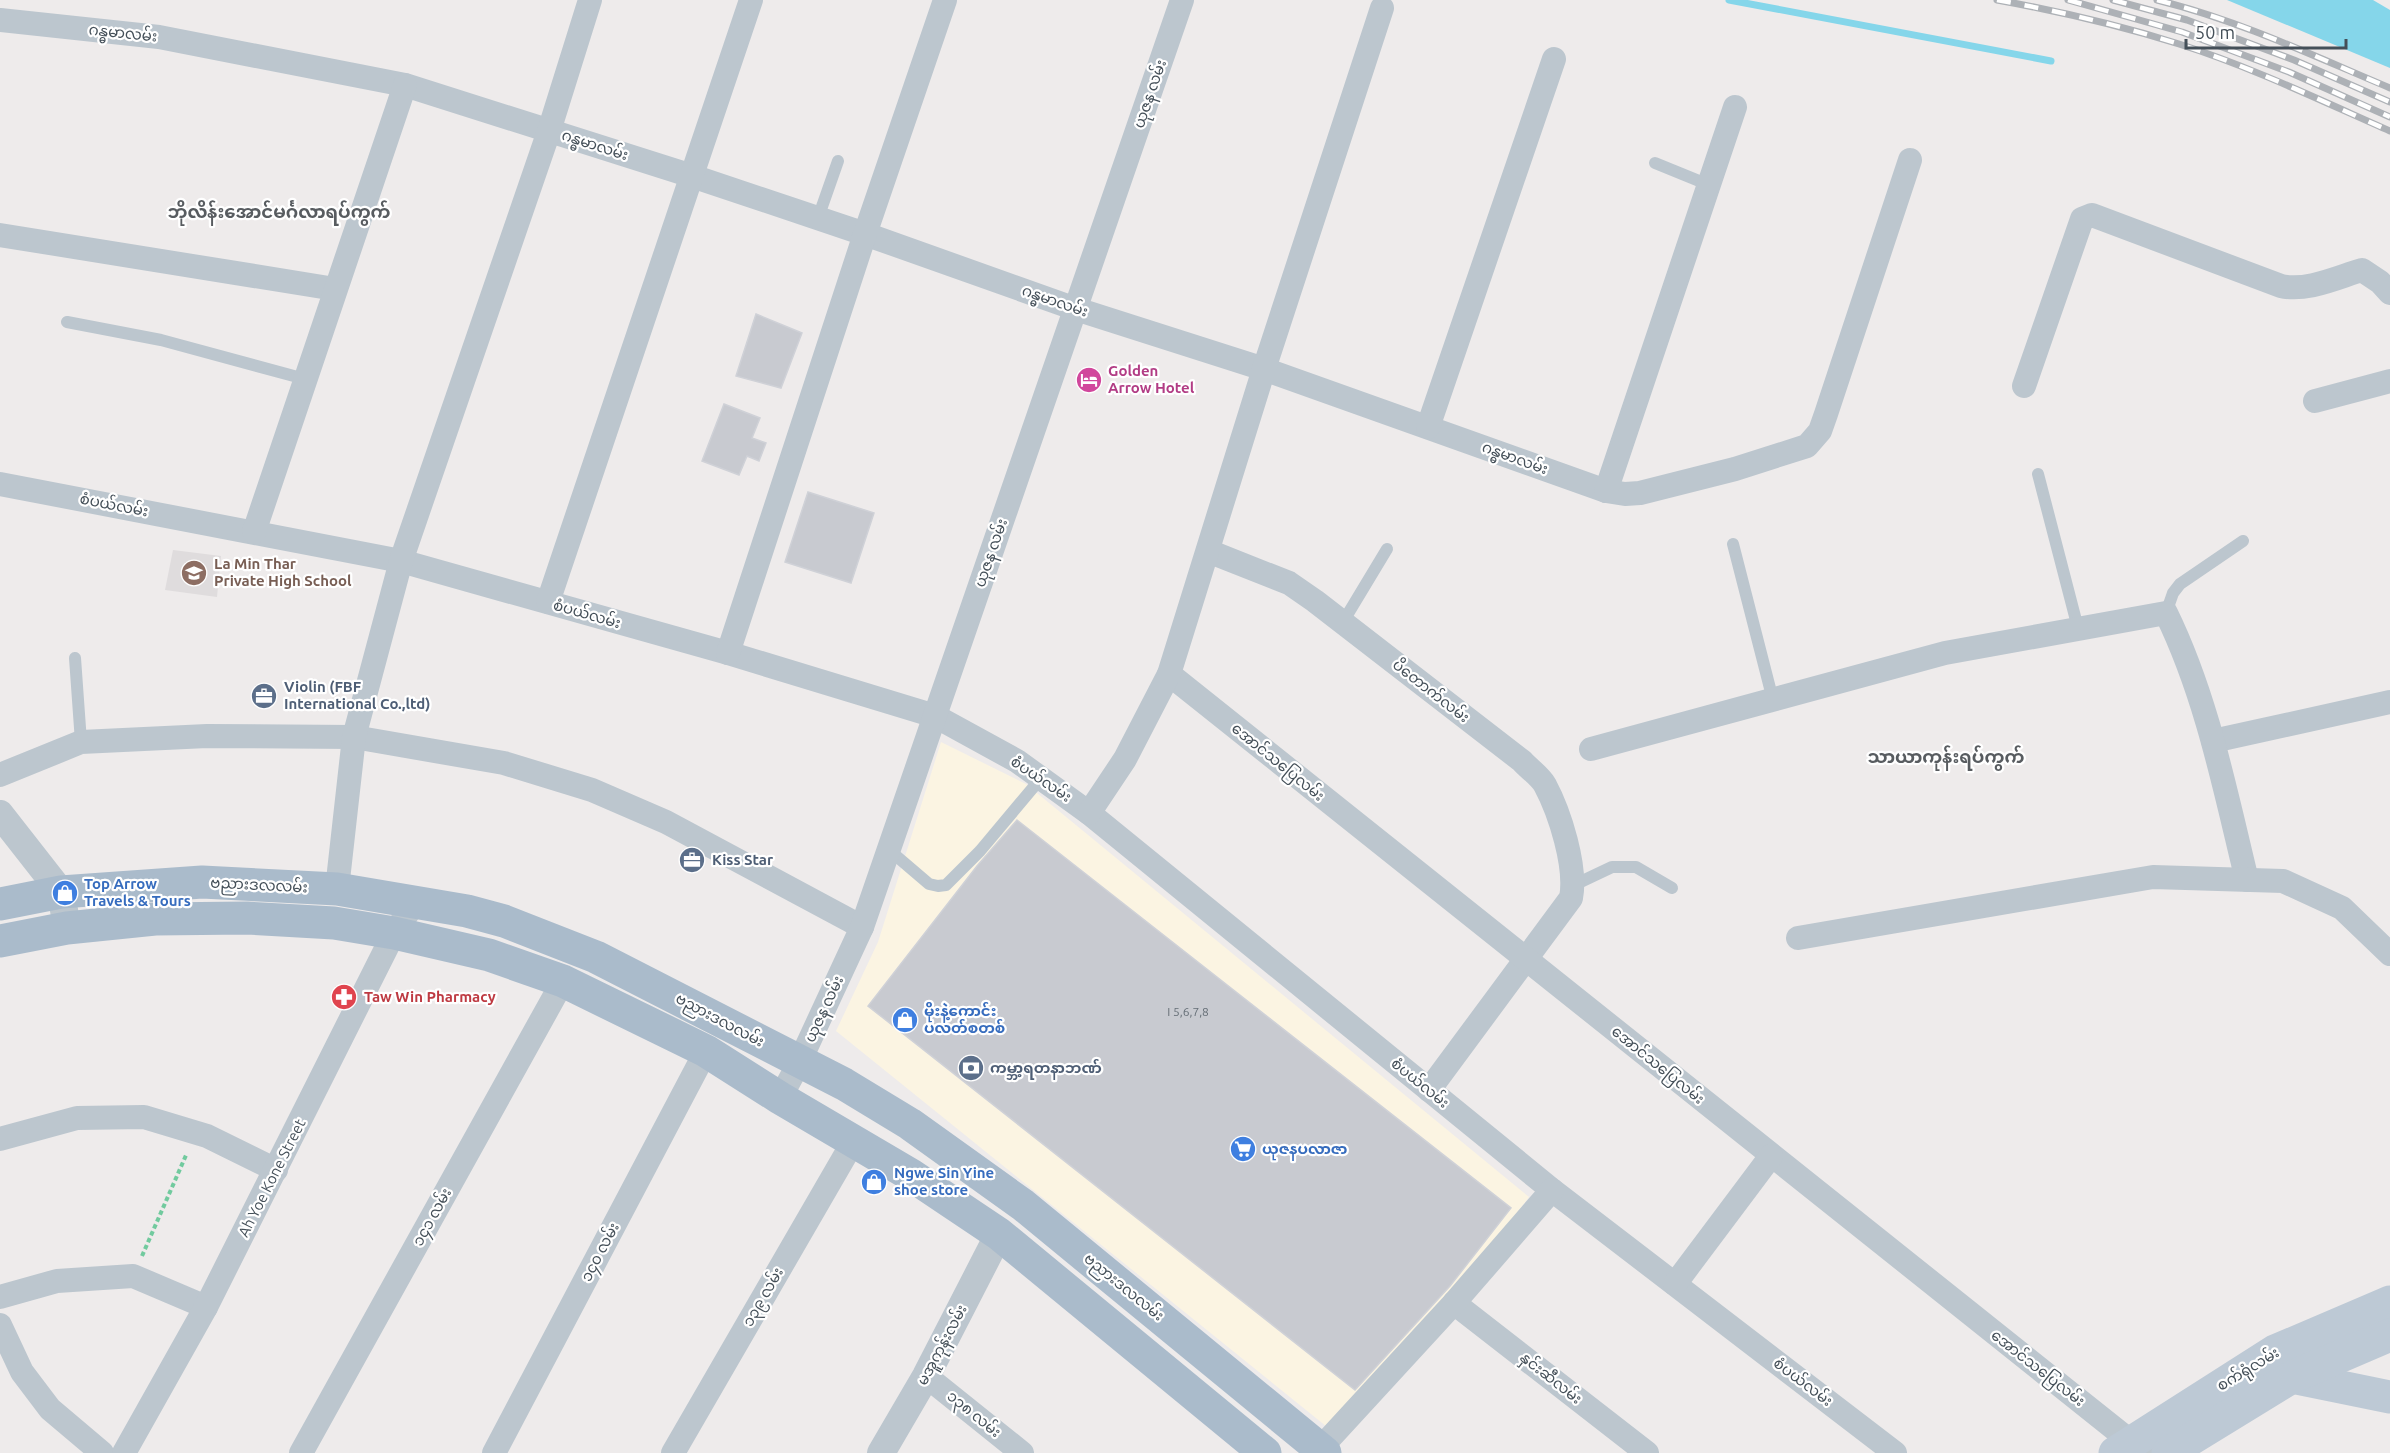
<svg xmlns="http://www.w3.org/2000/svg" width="2390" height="1453" font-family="Ubuntu,'Noto Sans Myanmar',sans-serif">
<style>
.commercial{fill:#fbf4e2}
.education{fill:#dfdcdd}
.water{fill:#85d6ea}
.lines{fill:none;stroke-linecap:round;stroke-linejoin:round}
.stream{stroke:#85d6ea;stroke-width:7}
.building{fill:#c8cad0;stroke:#cfd1d7;stroke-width:1.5}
.path{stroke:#71ca9e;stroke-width:4;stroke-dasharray:4.5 3;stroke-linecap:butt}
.service{stroke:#bcc6ce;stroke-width:12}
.minor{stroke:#bcc6ce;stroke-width:24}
.tertiary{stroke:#bcc6ce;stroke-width:28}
.secondary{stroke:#bdc9d5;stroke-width:33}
.primary{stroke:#aabbcb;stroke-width:33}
.rail-casing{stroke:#adb1b6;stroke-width:7}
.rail{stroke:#fff;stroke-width:4.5;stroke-dasharray:14;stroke-linecap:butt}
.labels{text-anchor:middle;stroke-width:4.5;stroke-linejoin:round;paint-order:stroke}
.number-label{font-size:12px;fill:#656e76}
.street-label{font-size:15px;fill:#444f58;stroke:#fff}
.hotel-label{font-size:15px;font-weight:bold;fill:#b23c85;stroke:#fff;text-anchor:start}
.education-label{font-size:15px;font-weight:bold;fill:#785e54;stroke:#fff;text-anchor:start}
.service-label{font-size:15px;font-weight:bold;fill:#4e5e75;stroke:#fff;text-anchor:start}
.shop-label{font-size:15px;font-weight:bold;fill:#366cbe;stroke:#fff;text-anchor:start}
.health-label{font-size:15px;font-weight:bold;fill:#be3a42;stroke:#fff;text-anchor:start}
.quarter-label{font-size:18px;font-weight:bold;fill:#585c60;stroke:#fff}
</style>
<rect width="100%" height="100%" fill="#eeebeb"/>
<path class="commercial" d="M941 742 1026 784 1529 1197 1342 1439 836 1031 878 942Z"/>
<path class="education" d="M173 550 221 556 217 597 165 590Z"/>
<path class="water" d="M2227 0H2373L2390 10V68Z"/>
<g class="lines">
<path class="stream" d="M1729 0 2051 61"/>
</g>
<g class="building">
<path d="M756 314 802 333 781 388 736 376Z"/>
<path d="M724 404 760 418 752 438 766 443 759 461 747 456 739 475 702 461Z"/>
<path d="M808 492 874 513 851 583 785 562Z"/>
<path d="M1017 820 1511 1208 1450 1286 1355 1390 868 1006 977 866Z"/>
</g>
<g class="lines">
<path class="path" d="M142 1256 187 1153"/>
<g class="service">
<path d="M1655 163 1709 185"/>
<path d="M818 218 838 161"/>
<path d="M67 322 161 340 305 379"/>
<path d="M2038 474 2078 628"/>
<path d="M1733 544 1773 700"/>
<path d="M2166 613 2173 593 2180 584 2243 541"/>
<path d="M1343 622 1387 549"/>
<path d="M75 658 81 742"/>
<path d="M888 849 929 884 938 886 946 885 980 851 1042 777"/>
<path d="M1574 885 1612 867H1636L1672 888"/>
</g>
<g class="minor">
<path d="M0 20 159 37 405 85 692 176 865 234 1076 309 1264 369 1606 491 1625 494 1640 493 1735 469 1807 446 1820 431 1826 414 1910 160"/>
<path d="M0 235 335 289"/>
<path d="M2024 386 2082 219 2092 215 2281 286C2307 292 2338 277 2362 270L2380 282 2390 293"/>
<path d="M2315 401 2390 381"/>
<path d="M1428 427 1554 59"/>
<path d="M0 484 401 561 728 653 935 716 1017 761 1089 813 1552 1190 1895 1453"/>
<path d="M1606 491 1735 107"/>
<path d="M254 532 405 85"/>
<path d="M1208 551 1289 583 1315 601 1522 761C1529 769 1540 776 1545 785 1560 813 1577 867 1571 898L1429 1090"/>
<path d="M548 602 751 0"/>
<path d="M728 653 865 234 945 0"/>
<path d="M1169 674 2130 1441 2148 1453"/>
<path d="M2213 741 2390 702"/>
<path d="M1591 749 1945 653 2166 613C2207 697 2225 790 2247 880"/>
<path d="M0 775 81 742 207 736 354 737 504 763 592 790 666 822 862 927"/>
<path d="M1089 813 1125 759 1169 674 1264 369 1382 8"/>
<path d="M337 889 354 737 401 561 549 131 590 0"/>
<path d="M1798 938 2153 877 2283 881 2342 908 2390 954"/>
<path d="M780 1098 799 1063 862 927 1182 0"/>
<path d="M0 1139 77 1118 144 1117 207 1136 276 1170"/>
<path d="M1675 1284 1771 1156"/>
<path d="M0 1297 57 1281 133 1276 206 1307"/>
<path d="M1454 1303 1647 1453"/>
<path d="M0 1325 22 1372 50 1409 102 1453"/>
<path d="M926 1376 1022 1453"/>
<path d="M124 1453 206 1307 394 933 416 901"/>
<path d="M301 1453 563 981"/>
<path d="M494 1453 706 1051"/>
<path d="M673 1453 853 1142"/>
<path d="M1316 1453 1454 1303 1552 1190"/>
</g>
<g class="tertiary">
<path d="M0 814 61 892 67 928"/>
<path d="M881 1453 926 1376 999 1234"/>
</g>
<g class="secondary">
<path d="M2289 1373 2292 1377 2390 1397"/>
<path d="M2115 1453 2275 1351 2390 1302"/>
<path d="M2168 1453 2292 1377 2390 1335"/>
</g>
<g class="primary">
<path d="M0 904 61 892 202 882 337 889 467 911 504 921 596 957 844 1084 910 1124 1023 1205 1325 1453"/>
<path d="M0 941 67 928 155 919 247 918 334 923 394 933 489 955 563 981 706 1051 780 1098 911 1175 999 1234 1265 1453"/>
</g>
<g class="rail-casing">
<g id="rail">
<path d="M1997 0C2058 11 2119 25 2179 44 2249 66 2322 101 2390 131"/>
<path d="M2068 0 2182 32 2289 72 2390 117"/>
<path d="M2113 0 2187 20 2294 60 2390 102"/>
<path d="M2157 0C2238 20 2314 56 2390 88"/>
</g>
</g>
<use href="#rail" class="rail"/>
</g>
<defs>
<g id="hotel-disc" transform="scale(1.35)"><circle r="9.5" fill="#d1479c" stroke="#fff"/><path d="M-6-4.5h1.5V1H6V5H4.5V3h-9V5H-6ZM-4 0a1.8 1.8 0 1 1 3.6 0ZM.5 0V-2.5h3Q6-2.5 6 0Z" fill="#fff"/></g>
<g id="school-disc" transform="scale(1.35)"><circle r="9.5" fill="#8d6e63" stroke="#fff"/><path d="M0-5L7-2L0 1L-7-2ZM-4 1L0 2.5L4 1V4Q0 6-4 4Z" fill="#fff"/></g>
<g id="office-disc" transform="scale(1.35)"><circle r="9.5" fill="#5c6f8a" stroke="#fff"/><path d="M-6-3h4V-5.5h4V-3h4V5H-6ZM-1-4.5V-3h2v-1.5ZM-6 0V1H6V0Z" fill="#fff"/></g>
<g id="shop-disc" transform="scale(1.35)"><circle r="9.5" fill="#3f7fe0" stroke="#fff"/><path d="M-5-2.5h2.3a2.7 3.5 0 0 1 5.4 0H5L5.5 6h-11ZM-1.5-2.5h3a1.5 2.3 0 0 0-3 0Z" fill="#fff"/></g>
<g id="pharmacy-disc" transform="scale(1.35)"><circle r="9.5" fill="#e0444e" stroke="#fff"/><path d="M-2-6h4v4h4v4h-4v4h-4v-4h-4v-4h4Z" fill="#fff"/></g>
<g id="bank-disc" transform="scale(1.35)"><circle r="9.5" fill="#5c6f8a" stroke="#fff"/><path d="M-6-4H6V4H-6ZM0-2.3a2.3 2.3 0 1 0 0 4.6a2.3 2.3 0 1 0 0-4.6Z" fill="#fff"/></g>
<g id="supermarket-disc" transform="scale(1.35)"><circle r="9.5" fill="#3f7fe0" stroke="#fff"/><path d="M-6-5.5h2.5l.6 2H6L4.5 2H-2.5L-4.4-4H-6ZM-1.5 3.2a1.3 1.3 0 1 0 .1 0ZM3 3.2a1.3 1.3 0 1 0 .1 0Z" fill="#fff"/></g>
</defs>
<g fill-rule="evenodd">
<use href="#hotel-disc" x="1089" y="380"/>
<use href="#school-disc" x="194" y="573"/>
<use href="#office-disc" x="264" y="696"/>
<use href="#office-disc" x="692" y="860"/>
<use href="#shop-disc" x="65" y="893"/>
<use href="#pharmacy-disc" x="344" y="997"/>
<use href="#shop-disc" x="905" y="1020"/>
<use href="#bank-disc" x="971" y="1068"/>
<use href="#supermarket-disc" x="1243" y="1149"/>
<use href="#shop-disc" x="874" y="1182"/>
</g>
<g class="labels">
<g class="number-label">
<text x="1188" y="1016">I 5,6,7,8</text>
</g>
<g class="street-label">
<text transform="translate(123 33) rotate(6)" y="5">ဂန္ဓမာလမ်း</text>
<text transform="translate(1150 94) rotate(-71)" y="5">ယုဇန လမ်း</text>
<text transform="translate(595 145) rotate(18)" y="5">ဂန္ဓမာလမ်း</text>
<text transform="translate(1055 301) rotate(19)" y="5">ဂန္ဓမာလမ်း</text>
<text transform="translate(1515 458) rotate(20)" y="5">ဂန္ဓမာလမ်း</text>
<text transform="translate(114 505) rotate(11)" y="5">စံပယ်လမ်း</text>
<text transform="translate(991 553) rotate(-71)" y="5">ယုဇန လမ်း</text>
<text transform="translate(587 614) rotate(16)" y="5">စံပယ်လမ်း</text>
<text transform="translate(1431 691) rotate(38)" y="5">ပိတောက်လမ်း</text>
<text transform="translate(1278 762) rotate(39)" y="5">အောင်သပြေလမ်း</text>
<text transform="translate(1041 779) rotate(34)" y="5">စံပယ်လမ်း</text>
<text transform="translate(259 885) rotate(3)" y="5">ဗညားဒလလမ်း</text>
<text transform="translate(824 1009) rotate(-65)" y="5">ယုဇန လမ်း</text>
<text transform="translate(720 1020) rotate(28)" y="5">ဗညားဒလလမ်း</text>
<text transform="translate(1658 1065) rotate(39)" y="5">အောင်သပြေလမ်း</text>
<text transform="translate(1420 1083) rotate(39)" y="5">စံပယ်လမ်း</text>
<text transform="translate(272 1178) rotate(-63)" y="5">Ah Yoe Kone Street</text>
<text transform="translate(432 1217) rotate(-61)" y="5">၁၄၁ လမ်း</text>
<text transform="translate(600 1252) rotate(-62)" y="5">၁၄၀ လမ်း</text>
<text transform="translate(1124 1287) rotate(39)" y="5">ဗညားဒလလမ်း</text>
<text transform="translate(763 1297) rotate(-60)" y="5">၁၃၉ လမ်း</text>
<text transform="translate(942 1345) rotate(-62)" y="5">မအူကုန်းလမ်း</text>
<text transform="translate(2038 1368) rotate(38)" y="5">အောင်သပြေလမ်း</text>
<text transform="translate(2248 1369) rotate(-31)" y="5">စက်ရုံလမ်း</text>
<text transform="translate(1551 1378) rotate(38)" y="5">နှင်းဆီလမ်း</text>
<text transform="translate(1803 1382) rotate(37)" y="5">စံပယ်လမ်း</text>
<text transform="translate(974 1414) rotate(39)" y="5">၁၃၈ လမ်း</text>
</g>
<g class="hotel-label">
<text x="1108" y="376">Golden<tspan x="1108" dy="17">Arrow Hotel</tspan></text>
</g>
<g class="education-label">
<text x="214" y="569">La Min Thar<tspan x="214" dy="17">Private High School</tspan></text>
</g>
<g class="service-label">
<text x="284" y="692">Violin (FBF<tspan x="284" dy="17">International Co.,ltd)</tspan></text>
<text x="712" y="865">Kiss Star</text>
<text x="990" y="1073">ကမ္ဘာ့ရတနာဘဏ်</text>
</g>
<g class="shop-label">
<text x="84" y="889">Top Arrow<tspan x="84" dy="17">Travels &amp; Tours</tspan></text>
<text x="924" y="1016">မိုးနဲ့ကောင်း<tspan x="924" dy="17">ပလတ်စတစ်</tspan></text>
<text x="1262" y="1154">ယုဇနပလာဇာ</text>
<text x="894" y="1178">Ngwe Sin Yine<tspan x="894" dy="17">shoe store</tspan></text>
</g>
<g class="health-label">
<text x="364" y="1002">Taw Win Pharmacy</text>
</g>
<g class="quarter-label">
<text x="279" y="218">ဘိုလိန်းအောင်မင်္ဂလာရပ်ကွက်</text>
<text x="1946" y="763">သာယာကုန်းရပ်ကွက်</text>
</g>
</g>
<path d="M2186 39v9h160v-9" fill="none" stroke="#444f58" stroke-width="3"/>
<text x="2195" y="39" font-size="18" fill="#444f58" stroke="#ffffff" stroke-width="4.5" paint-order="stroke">50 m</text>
</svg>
